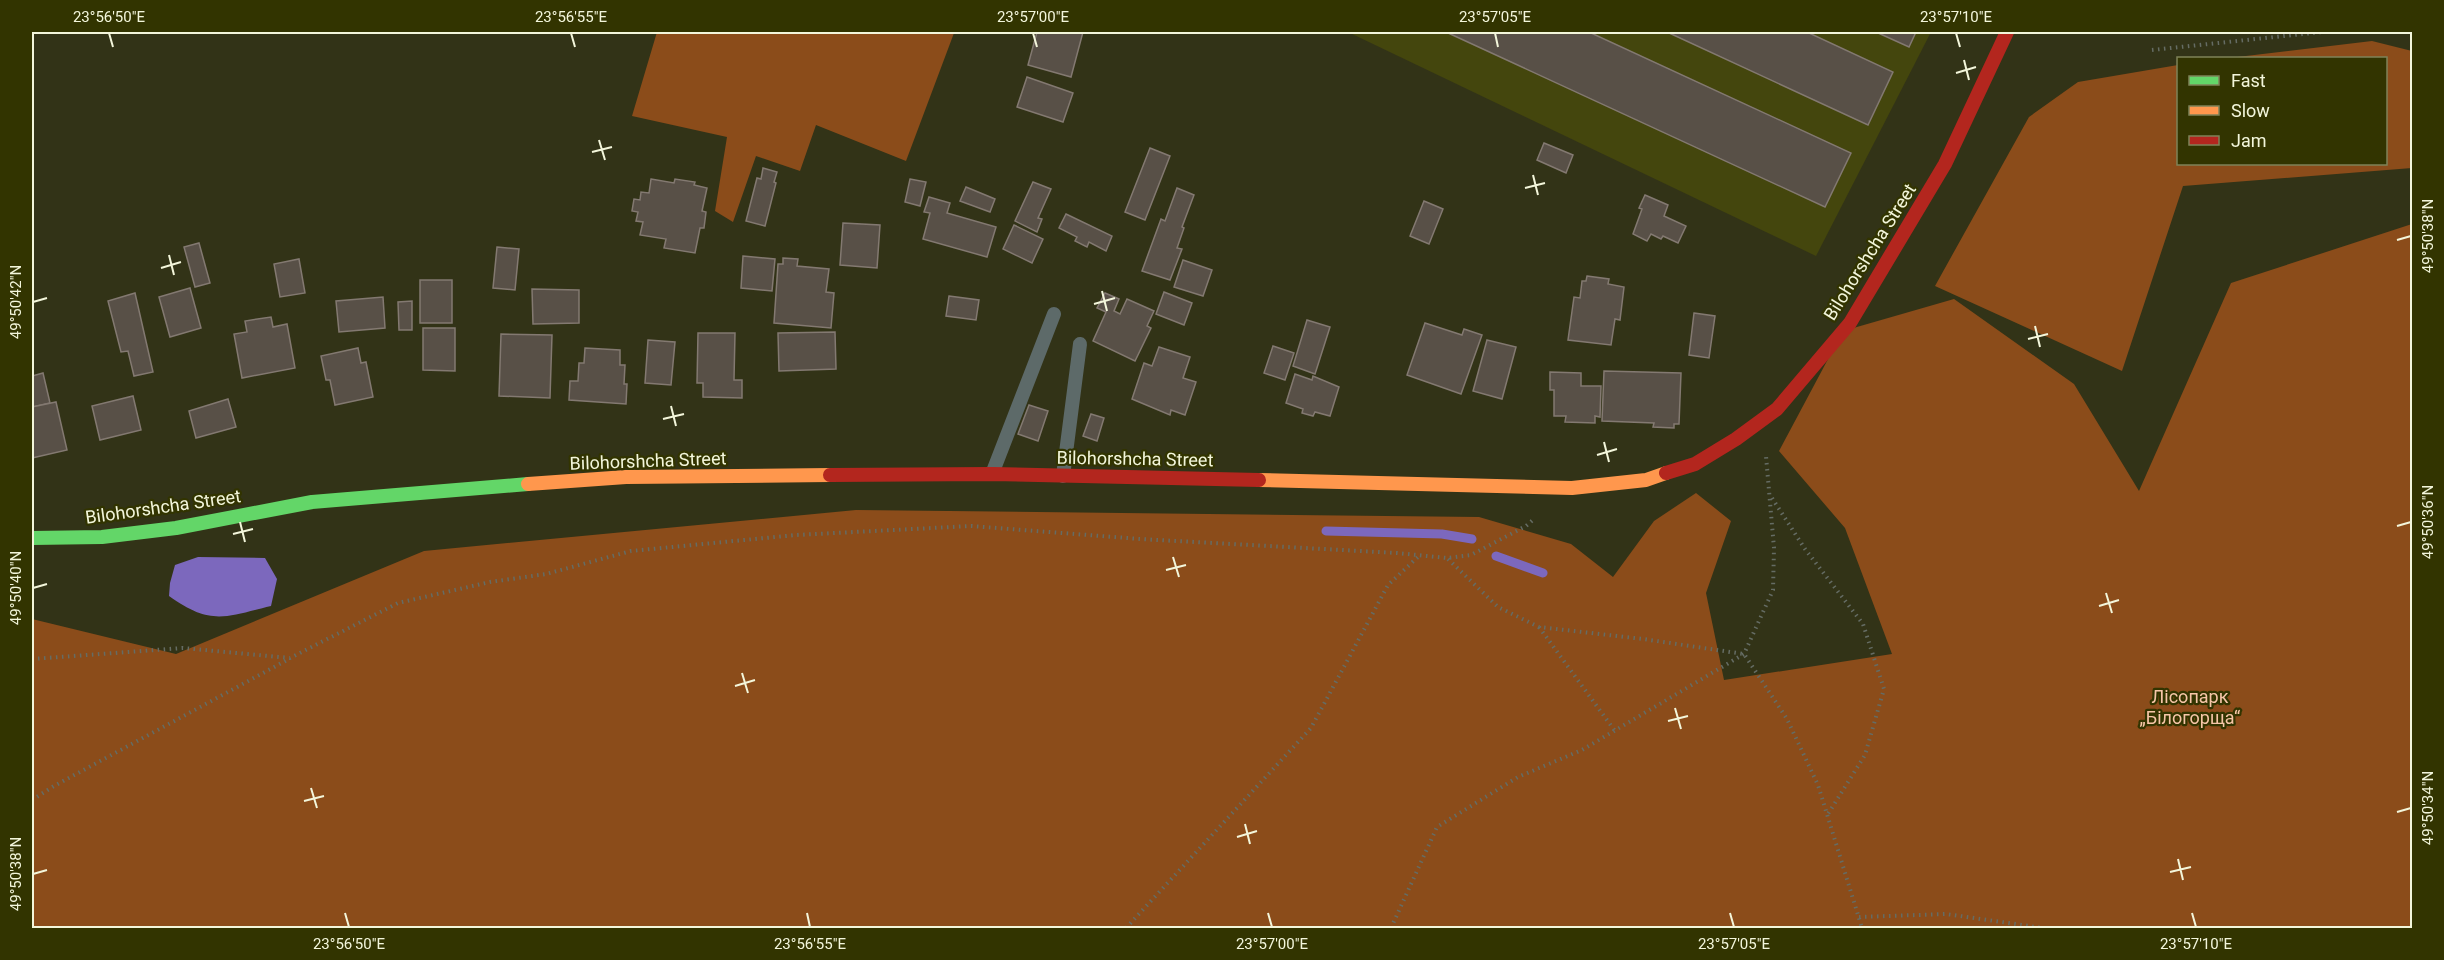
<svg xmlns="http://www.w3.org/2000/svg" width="2444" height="960" font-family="Roboto,sans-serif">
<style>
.built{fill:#44460d}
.green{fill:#8b4c1a}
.water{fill:#7c68bd}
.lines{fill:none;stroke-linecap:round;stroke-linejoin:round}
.stream{stroke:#7c68bd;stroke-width:9}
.building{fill:#585047;stroke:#837971;stroke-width:1.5}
.path{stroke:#656c64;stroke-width:4;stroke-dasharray:1.5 4.5;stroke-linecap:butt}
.lane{stroke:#5d6a69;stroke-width:14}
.fast{stroke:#63d668;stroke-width:14}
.slow{stroke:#ff974d;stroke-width:14}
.jam{stroke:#b3261e;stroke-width:14}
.ticks{fill:none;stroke:#f3f6db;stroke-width:2}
.labels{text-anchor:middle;stroke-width:4.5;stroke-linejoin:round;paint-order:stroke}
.street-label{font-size:18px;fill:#f3f6db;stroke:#323400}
.park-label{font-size:18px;fill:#f7c6a8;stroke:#323400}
.neatline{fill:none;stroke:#f3f6db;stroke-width:2}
.ticks-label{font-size:15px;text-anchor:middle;fill:#f3f6db}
</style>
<rect width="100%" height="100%" fill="#323317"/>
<path class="built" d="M1348 32H1931L1816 256Z"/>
<g class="green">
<path d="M657 32H948L954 33 906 161 816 125 800 171 756 156 733 222 715 211 727 137 632 116Z"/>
<path d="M2372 41 2412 51V168L2183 186 2122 371 1935 286 2029 117 2078 82 2178 65V164H2386V58H2229Z"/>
<path d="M2412 224V928H32V619L176 654 424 551 856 510 1479 517 1571 544 1613 577 1654 521 1696 493 1731 521 1706 593 1724 680 1892 654 1845 528 1779 451 1843 331 1954 299 2074 384 2139 491 2231 283Z"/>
</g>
<path class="water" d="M198 557 265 558 277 579 271 606C225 617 211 626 169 596L170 583 175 565Z"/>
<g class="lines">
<g class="stream">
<path d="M1326 531 1442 534 1472 539"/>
<path d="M1496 556 1543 573"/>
</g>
</g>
<g class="building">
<path d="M1037 32H1083L1071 77 1028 65Z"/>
<path d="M1446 32H1589L1851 153 1825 207Z"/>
<path d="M1667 32H1807L1893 72 1868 125Z"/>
<path d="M1876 32H1916L1909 47Z"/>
<path d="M1027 77 1073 93 1063 122 1017 107Z"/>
<path d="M1544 143 1573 155 1566 173 1537 160Z"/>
<path d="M1150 148 1170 156 1145 220 1125 212Z"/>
<path d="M763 168 777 172 774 182 776 183 765 226 746 221 757 178 761 179Z"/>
<path d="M651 179 674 183 675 179 695 182 694 185 707 188 702 211 706 212 704 228H700L695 253 664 248 666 239 640 235 643 222 636 221 638 212 632 211 634 199 640 200 641 192 649 193Z"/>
<path d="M910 179 926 182 920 206 905 202Z"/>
<path d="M1033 182 1051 189 1038 218 1042 219 1037 232 1015 221Z"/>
<path d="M966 187 995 199 990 212 960 201Z"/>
<path d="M1177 188 1194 195 1182 227 1184 228 1177 248 1182 249 1170 280 1142 271 1161 219 1165 221Z"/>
<path d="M1645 195 1668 205 1664 216 1686 226 1678 243 1663 236 1661 239 1651 234 1647 241 1633 234 1642 209 1639 208Z"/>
<path d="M929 197 950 203 947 213 996 227 987 257 923 239 930 213 924 212Z"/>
<path d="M1424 201 1443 209 1429 244 1410 236Z"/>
<path d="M1066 214 1112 236 1106 251 1089 242 1087 247 1075 241 1077 237 1059 228Z"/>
<path d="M843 223 880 225 877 268 840 265Z"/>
<path d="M1014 225 1043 239 1032 263 1003 249Z"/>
<path d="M199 243 210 283 195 287 184 247Z"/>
<path d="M497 247 519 249 515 290 493 288Z"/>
<path d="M743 256 775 259 772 291 741 288Z"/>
<path d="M783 258 798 259 797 266 829 269 826 292 834 293 831 328 774 323 778 264H783Z"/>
<path d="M299 259 305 293 280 297 274 264Z"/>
<path d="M1183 260 1212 270 1203 296 1174 287Z"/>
<path d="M1587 276 1609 279 1608 284 1624 287 1620 320 1615 319 1611 345 1568 340 1574 297 1580 298 1582 281H1586Z"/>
<rect x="420" y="280" width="32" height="43"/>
<path d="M190 288 201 328 170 337 159 297Z"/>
<path d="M532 289 579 290V323L533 324Z"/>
<path d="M1164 292 1192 303 1184 325 1156 314Z"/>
<path d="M135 293 153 372 134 376 128 351 121 352 108 301Z"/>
<path d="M1105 293 1119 299 1114 311 1120 314 1127 299 1154 311 1147 326 1151 328 1135 361 1093 341 1106 312 1097 308Z"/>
<path d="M949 296 979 300 976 320 946 316Z"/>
<path d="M383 297 385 328 339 332 336 301Z"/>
<path d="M412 301V330H399L398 302Z"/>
<path d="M1694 313 1715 316 1709 358 1689 355Z"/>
<path d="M271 317 273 327 287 324 295 368 242 378 234 334 247 332 245 321Z"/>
<path d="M1307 320 1330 327 1315 374 1293 366Z"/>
<path d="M1425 323 1462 335 1464 329 1482 335 1461 394 1407 375Z"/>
<path d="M423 328H455V371L423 370Z"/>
<path d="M835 332 836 369 779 371 778 333Z"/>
<path d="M698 333H735L734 380H742V398L703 397V383H697Z"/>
<path d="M501 334 552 335 550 398 499 396Z"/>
<path d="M648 340 675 342 671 385 645 383Z"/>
<path d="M1487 340 1516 347 1502 399 1473 391Z"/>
<path d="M1273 346 1294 353 1285 380 1264 373Z"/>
<path d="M1159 347 1190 357 1183 378 1196 382 1185 415 1171 410 1170 415 1132 399 1144 363 1152 366Z"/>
<path d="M358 348 361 363 366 362 373 397 335 405 330 380H326L321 356Z"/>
<path d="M585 348 620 350V365H625L624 384H627L626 404 569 400 570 381H578L579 363H584Z"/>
<path d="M1604 371 1681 373 1679 424H1674V428L1653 427 1654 423 1602 421Z"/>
<path d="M1550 372 1581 373V386H1601L1600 417 1595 416V423L1565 422 1566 416H1554V390H1550Z"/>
<path d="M43 373 50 403 32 407V376Z"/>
<path d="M1295 374 1312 380 1313 376 1339 387 1330 416 1315 412 1313 416 1302 413 1303 409 1286 403Z"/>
<path d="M133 396 141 430 100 440 92 406Z"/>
<path d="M228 399 236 427 196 438 189 411Z"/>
<path d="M56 402 67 450 32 458V407Z"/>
<path d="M1029 405 1048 411 1038 441 1018 434Z"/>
<path d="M1091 414 1104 418 1097 441 1083 436Z"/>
</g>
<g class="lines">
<g class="path">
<path d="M2152 50 2322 32"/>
<path d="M1772 498 1805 549 1863 624 1884 689 1865 755 1828 814"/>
<path d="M1448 559 1498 607 1539 627 1643 639 1744 654 1787 719 1818 785 1862 928"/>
<path d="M1539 627 1615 731"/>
<path d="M32 659 183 648 290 658 398 603 490 582 546 574 631 551 796 535 971 526 1140 539 1397 553 1447 558 1471 555 1526 526 1534 519"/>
<path d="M32 800 54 786 289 659"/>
<path d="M1859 917 1946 914 2043 928"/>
<path d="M1126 928 1311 728 1388 585 1419 556"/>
<path d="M1391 928 1437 827 1518 777 1582 750 1744 654 1773 590 1774 548 1766 456"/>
</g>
<g class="lane">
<path d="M992 474 1054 314"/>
<path d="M1063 476 1080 344"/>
</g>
<path class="fast" d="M32 538 102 537 176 528 312 502 528 484"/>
<g class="slow">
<path d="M1259 480 1572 488 1646 480 1666 473"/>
<path d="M528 484 626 477 830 475"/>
</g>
<g class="jam">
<path d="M1666 473 1695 464 1736 439 1777 409 1850 323 1945 164 2007 32"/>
<path d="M830 475 992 474 1259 480"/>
</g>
</g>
<path class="ticks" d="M109 33 113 47M571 33 575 47M1033 33 1037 47M1495 33 1498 47M1956 33 1960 47M1964 60 1969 80M1956 73 1976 67M599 140 605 160M592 152 612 147M1533 175 1538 195M1525 188 1545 183M2397 240 2411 236M169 255 174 275M161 268 181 262M1102 291 1107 311M33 302 47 298M1094 304 1115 298M2035 326 2040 347M2028 339 2048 334M671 406 676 426M663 419 684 414M1604 442 1609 462M1597 455 1617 449M240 522 245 542M2397 526 2411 522M233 534 253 529M1173 557 1179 577M1166 570 1186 565M33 588 47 584M2106 593 2112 613M2099 606 2119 600M742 673 748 693M735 686 755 680M1675 708 1681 729M1668 721 1688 716M311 788 317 808M304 801 324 796M2397 812 2411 808M1245 824 1250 844M1237 837 1257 831M2178 859 2183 880M2170 872 2191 867M33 874 47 870M345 913 349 927M807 913 810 927M1268 913 1272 927M1730 913 1734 927M2192 913 2196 927"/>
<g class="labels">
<g class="street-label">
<text transform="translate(1870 252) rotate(-58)" y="6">Bilohorshcha Street</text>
<text transform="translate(1135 459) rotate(1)" y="6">Bilohorshcha Street</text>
<text transform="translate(648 461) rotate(-2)" y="6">Bilohorshcha Street</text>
<text transform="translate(163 507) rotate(-8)" y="6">Bilohorshcha Street</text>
</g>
<g class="park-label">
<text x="2190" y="703">Лісопарк<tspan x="2190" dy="21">„Білогорща“</tspan></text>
</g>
</g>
<rect width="2444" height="960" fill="none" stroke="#323400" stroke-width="66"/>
<rect x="2177" y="57" width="210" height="108" fill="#323400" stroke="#7f8258" stroke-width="1.5"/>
<rect x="2189" y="76" width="30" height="9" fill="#63d668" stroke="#7f8258" stroke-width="1.5"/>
<text x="2231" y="87" font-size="18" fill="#f3f6db">Fast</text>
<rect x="2189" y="106" width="30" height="9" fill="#ff974d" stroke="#7f8258" stroke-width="1.5"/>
<text x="2231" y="117" font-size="18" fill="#f3f6db">Slow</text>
<rect x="2189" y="136" width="30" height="9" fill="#b3261e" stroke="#7f8258" stroke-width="1.5"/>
<text x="2231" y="147" font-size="18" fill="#f3f6db">Jam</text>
<rect x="33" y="33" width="2378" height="894" class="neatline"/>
<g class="ticks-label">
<text x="109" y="22">23°56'50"E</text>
<text x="571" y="22">23°56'55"E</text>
<text x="1033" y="22">23°57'00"E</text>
<text x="1495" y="22">23°57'05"E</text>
<text x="1956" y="22">23°57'10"E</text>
<text transform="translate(2428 236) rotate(-90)" y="5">49°50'38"N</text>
<text transform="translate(16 302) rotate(-90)" y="5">49°50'42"N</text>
<text transform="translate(2428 522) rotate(-90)" y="5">49°50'36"N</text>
<text transform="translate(16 588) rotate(-90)" y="5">49°50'40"N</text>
<text transform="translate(2428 808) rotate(-90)" y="5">49°50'34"N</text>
<text transform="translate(16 874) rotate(-90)" y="5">49°50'38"N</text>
<text x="349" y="949">23°56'50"E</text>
<text x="810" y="949">23°56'55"E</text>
<text x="1272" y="949">23°57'00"E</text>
<text x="1734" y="949">23°57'05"E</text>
<text x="2196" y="949">23°57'10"E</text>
</g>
</svg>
